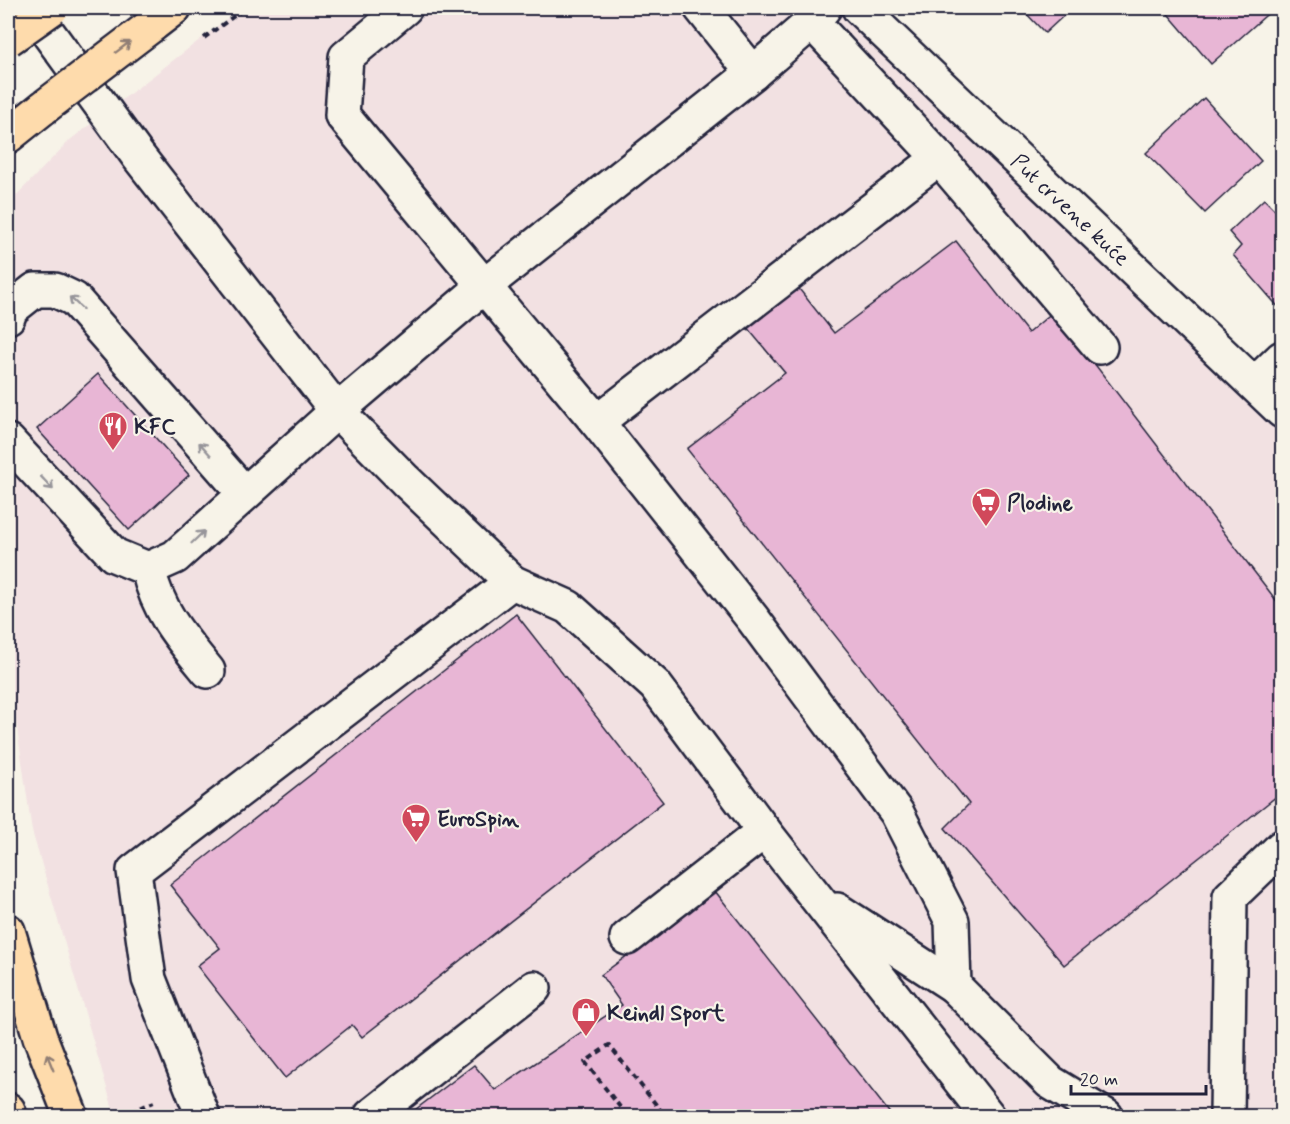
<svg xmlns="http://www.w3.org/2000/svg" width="1290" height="1124" font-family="Mynerve,sans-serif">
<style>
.built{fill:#f2e1e2}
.building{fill:#e8b6d5;stroke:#22223b;stroke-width:1.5}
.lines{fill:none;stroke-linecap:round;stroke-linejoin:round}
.minor-casing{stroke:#22223b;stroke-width:38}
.major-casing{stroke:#22223b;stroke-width:38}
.path{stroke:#22223b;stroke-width:4;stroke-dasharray:6 4.5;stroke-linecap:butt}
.minor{stroke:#f7f3e8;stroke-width:33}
.major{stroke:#fedbac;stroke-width:33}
.major-bridge-casing{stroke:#22223b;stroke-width:38;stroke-linecap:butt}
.major-bridge{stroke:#fedbac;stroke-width:33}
.oneway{stroke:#907e74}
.oneway2{stroke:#97959a}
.labels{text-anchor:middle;stroke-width:4.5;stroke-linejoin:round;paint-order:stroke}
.street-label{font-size:22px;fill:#22223b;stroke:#f7f3e8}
.poi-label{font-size:22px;font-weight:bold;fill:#22223b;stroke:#f7f3e8;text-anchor:start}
</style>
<rect width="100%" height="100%" fill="#f7f3e8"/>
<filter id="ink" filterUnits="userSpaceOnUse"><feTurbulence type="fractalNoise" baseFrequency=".0167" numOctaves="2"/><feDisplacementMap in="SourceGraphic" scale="12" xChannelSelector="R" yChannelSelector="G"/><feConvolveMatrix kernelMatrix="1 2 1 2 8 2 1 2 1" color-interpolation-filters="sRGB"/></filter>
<g filter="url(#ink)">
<path class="built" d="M241 8H876L1282 411V1116H115L32 831 8 665V204L70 140Z"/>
<g class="building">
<path d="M1021 8H1072L1045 33Z"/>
<path d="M1163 8H1274L1211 64Z"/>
<path d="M1204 98 1261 161 1205 213 1146 153Z"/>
<path d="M1264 199 1276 211 1282 206V307L1280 309 1233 255 1241 246 1229 232Z"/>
<path d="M956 241 1028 333 1054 311 1282 608V792L1064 965 945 828 969 804 687 449 785 373 735 313 785 271 834 333Z"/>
<path d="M98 374 189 475 129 530 37 429Z"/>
<path d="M516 614 663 802 362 1037 352 1025 285 1078 197 966 220 948 170 885Z"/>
<path d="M715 891 892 1116H407L474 1065 495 1090 622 1005 601 975Z"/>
</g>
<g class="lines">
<g class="minor-casing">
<g id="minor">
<path d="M30 8 138 156 337 411 405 480 512 582 568 607 655 685 764 831 988 1116"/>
<path d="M405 8 346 57 342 115 597 422 753 619 897 813 952 921 954 986 1050 1082 1106 1116"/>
<path d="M701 8 753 73"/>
<path d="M859 8 1282 411"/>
<path d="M939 158 1100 347"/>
<path d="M8 317 11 309 35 290H55L74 299 244 493"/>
<path d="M1255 384 1282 358"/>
<path d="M597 422 939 158 812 22"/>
<path d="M8 441 114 555 148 569 175 557 337 411 484 286 753 73 812 22 824 8"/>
<path d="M148 569C158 612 181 638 208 671"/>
<path d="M837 910 954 986"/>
<path d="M627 938 764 831"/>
<path d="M203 1116 149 979 134 871 512 582"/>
<path d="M371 1116 534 988"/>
<path d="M1227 1116 1230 897 1282 847"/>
</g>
</g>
<g class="major-casing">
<g id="major">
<path d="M152 25 174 8"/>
<path d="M8 136 43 108"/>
<path d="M8 931 40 1037 71 1116"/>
<path d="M8 1110 10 1116"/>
</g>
</g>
<g class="path">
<path d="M204 38 245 8"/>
<path d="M121 1116 154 1102"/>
<path d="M627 1116 585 1062 609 1045 665 1116"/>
</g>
<use href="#minor" class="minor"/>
<use href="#major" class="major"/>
<g class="major-bridge-casing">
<g id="major-bridge">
<path d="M8 39 52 8"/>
<path d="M43 108 152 25"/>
</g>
</g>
<use href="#major-bridge" class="major-bridge"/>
</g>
<defs><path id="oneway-shaft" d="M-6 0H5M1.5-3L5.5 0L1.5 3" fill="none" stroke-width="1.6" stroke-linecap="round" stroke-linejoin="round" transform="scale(1.5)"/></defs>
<g class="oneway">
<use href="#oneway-shaft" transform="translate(123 47) rotate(-37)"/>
<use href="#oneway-shaft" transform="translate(50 1062) rotate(-112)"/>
</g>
<g class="oneway2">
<use href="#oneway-shaft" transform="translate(76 303) rotate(-137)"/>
<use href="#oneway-shaft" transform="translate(205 449) rotate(-132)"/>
<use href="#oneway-shaft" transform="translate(47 483) rotate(47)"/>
<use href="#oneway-shaft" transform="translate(198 537) rotate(-44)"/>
</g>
</g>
<defs>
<g id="restaurant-pin" transform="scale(1.5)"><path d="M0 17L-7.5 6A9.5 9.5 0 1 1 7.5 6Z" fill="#d1495b" stroke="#f7f3e8"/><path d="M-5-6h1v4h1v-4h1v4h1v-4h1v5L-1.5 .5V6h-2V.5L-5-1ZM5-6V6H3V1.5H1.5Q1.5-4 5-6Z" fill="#fff"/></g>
<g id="supermarket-pin" transform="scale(1.5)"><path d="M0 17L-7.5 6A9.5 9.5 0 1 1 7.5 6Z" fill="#d1495b" stroke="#f7f3e8"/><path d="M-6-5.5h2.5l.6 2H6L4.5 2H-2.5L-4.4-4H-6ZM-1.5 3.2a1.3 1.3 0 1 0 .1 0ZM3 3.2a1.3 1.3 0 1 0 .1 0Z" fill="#fff"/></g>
<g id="shop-pin" transform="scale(1.5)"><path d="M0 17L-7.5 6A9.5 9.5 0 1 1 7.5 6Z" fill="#d1495b" stroke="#f7f3e8"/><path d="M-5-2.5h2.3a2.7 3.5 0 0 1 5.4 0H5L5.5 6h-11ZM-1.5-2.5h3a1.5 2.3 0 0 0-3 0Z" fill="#fff"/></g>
</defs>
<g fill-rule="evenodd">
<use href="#restaurant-pin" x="113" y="426"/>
<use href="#supermarket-pin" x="986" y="502"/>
<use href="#supermarket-pin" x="416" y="818"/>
<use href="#shop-pin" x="586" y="1012"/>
</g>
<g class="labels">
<g class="street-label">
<text transform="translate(1071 209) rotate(43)" y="8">Put crvene kuće</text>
</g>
<g class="poi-label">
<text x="134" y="434">KFC</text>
<text x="1007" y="510">Plodine</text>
<text x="437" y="826">EuroSpin</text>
<text x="607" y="1020">Keindl Sport</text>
</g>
</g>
<rect width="1290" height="1124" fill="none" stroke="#f7f3e8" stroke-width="30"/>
<rect x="15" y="15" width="1260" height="1094" fill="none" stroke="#22223b" stroke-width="2" filter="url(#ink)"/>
<path d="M1071 1085v9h135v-9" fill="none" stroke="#22223b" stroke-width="3"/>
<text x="1080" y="1085" font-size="18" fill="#22223b" stroke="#f7f3e8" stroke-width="4.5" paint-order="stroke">20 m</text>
</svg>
